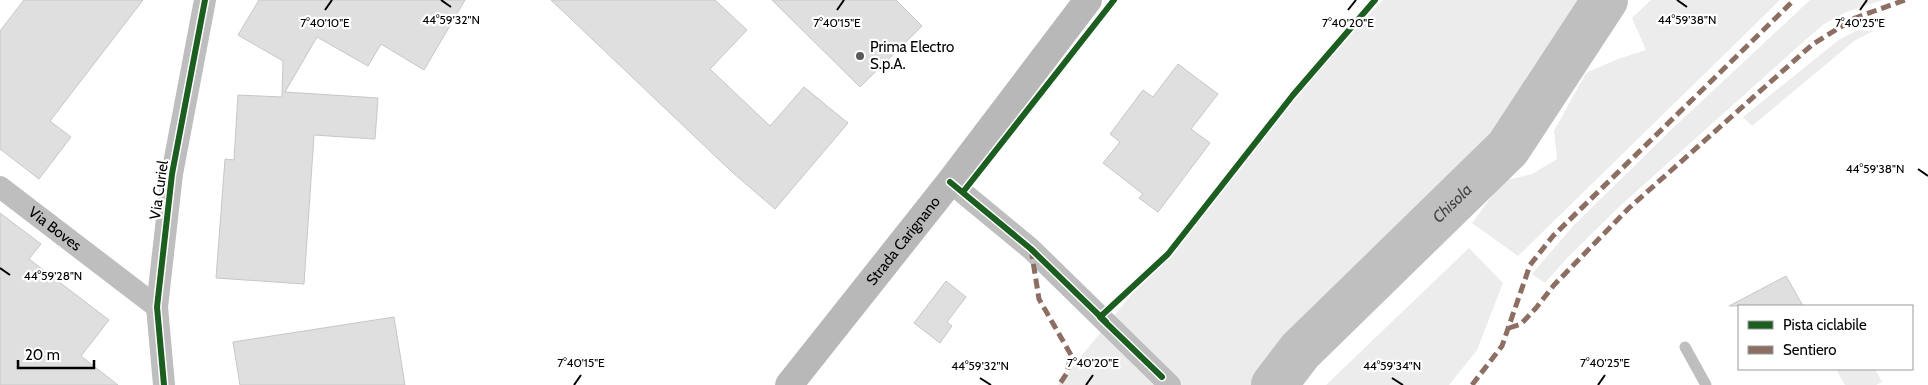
<svg xmlns="http://www.w3.org/2000/svg" width="1928" height="385" font-family="Cabin,sans-serif">
<style>
.green{fill:#ececec}
.lines{fill:none;stroke-linecap:round;stroke-linejoin:round}
.river{stroke:#bfbfbf;stroke-width:46}
.building{fill:#dfdfdf;stroke:#c7c7c7}
.lane{stroke:#bebebe;stroke-width:11}
.street{stroke:#bebebe;stroke-width:22}
.secondary{stroke:#b8b8b8;stroke-width:28}
.quiet{stroke:#8d6e63;stroke-width:5;stroke-dasharray:10 5;stroke-linecap:butt}
.cycleway-casing{stroke:#fff;stroke-width:9}
.cycleway{stroke:#1b5e20;stroke-width:6}
.ticks{fill:none;stroke:#000;stroke-width:2}
.poi-dot{fill:#595959;stroke:#fff;stroke-width:2}
.labels{text-anchor:middle;stroke-width:4.5;stroke-linejoin:round;paint-order:stroke}
.poi-label{font-size:15px;fill:#000;stroke:#fff;text-anchor:start}
.street-label{font-size:15px;fill:#000;stroke:#fff}
.water-label{font-size:16px;font-style:italic;fill:#444;stroke:#fff}
.ticks-label{font-size:12px;text-anchor:middle;fill:#000;stroke:#fff;stroke-width:4.5;stroke-linejoin:round;paint-order:stroke}
</style>
<rect width="100%" height="100%" fill="#fff"/>
<g class="green">
<path d="M1383 0H1605L1508 148 1300 351 1274 385H1058L1301 85Z"/>
<path d="M1651 0H1780L1518 256 1472 223 1503 181 1532 174 1557 159 1554 131 1586 73 1618 59 1646 50 1632 18Z"/>
<path d="M1810 0H1883L1846 12 1824 24 1802 43 1621 205 1567 258 1545 283 1532 274 1573 226 1672 129Z"/>
<path d="M1858 30 1873 31 1854 41 1752 126 1743 117 1840 39Z"/>
<path d="M1469 248 1503 283 1477 350 1449 385H1326Z"/>
<path d="M1836 369H1875L1882 382 1876 385H1845Z"/>
</g>
<g class="lines">
<path class="river" id="s1" d="M1274 385 1300 351 1508 148 1605 0"/>
</g>
<g class="building">
<path d="M24 0H143L50 121 71 137 39 179 0 149V31Z"/>
<path d="M259 0H465L424 70 381 44 368 66 317 37 285 92 378 98 375 139 314 135 304 284 216 278 225 159 234 160 238 95 282 97 283 61 238 35Z"/>
<path d="M551 0H715L747 30 710 69 770 126 804 87 826 105V107L827 106 848 123 775 209 732 172Z"/>
<path d="M772 0H896L922 26 860 87Z"/>
<path d="M1178 64 1218 94 1191 129 1210 143 1158 212 1139 198 1143 194 1103 163 1120 142 1110 134 1143 90 1153 97Z"/>
<path d="M0 213 41 244 29 259 109 320 81 356 118 385H0Z"/>
<path d="M1786 276 1803 306H1729Z"/>
<path d="M946 281 966 297 947 322 952 326 940 343 914 323Z"/>
<path d="M394 317 405 385H240L233 342Z"/>
</g>
<g class="lines">
<path class="lane" d="M1685 347 1706 385"/>
<g class="street">
<path d="M950 182 1031 249 1170 385"/>
<path id="s2" d="M0 187 157 307"/>
<path d="M164 385 157 307 172 174 205 0"/>
</g>
<path class="secondary" id="s3" d="M789 385 950 182 1088 0"/>
<g class="quiet">
<path d="M1031 249 1039 299 1071 355 1067 373 1059 385"/>
<path d="M1509 328 1521 324 1536 308 1554 285 1629 208 1813 44 1855 18 1905 0"/>
<path d="M1472 385 1502 346 1530 265 1553 236 1794 0"/>
</g>
<g class="cycleway-casing">
<g id="cycleway">
<path d="M950 182 1031 249 1106 322"/>
<path d="M963 192 1114 0"/>
<path d="M1162 377 1100 317 1168 254 1293 95 1375 0"/>
<path d="M164 385 157 307 172 174 205 0"/>
</g>
</g>
<use href="#cycleway" class="cycleway"/>
</g>
<path class="ticks" d="M441 0 451 7M1677 0 1687 7M325 10 332 0M837 10 844 0M1348 10 1356 0M1860 10 1867 0M1918 169 1928 176M0 268 10 275M980 378 991 385M1392 378 1403 385M574 385 581 375M1086 385 1093 375M1598 385 1605 375"/>
<circle class="poi-dot" cx="860" cy="56" r="5"/>
<g class="labels">
<g class="poi-label">
<text x="870" y="52">Prima Electro<tspan x="870" dy="17">S.p.A.</tspan></text>
</g>
<g class="street-label">
<text transform="translate(159 190) rotate(-82)" y="5">Via Curiel</text>
<text dy="5" stroke="none"><textPath href="#s2" startOffset="69">Via Boves</textPath></text>
<text dy="5" stroke="none"><textPath href="#s3" startOffset="184">Strada Carignano</textPath></text>
</g>
<g class="water-label">
<text dy="6" stroke="none"><textPath href="#s1" startOffset="255">Chisola</textPath></text>
</g>
</g>
<g class="ticks-label">
<text x="1687" y="24">44°59'38"N</text>
<text x="451" y="24">44°59'32"N</text>
<text x="325" y="27">7°40'10"E</text>
<text x="837" y="27">7°40'15"E</text>
<text x="1348" y="27">7°40'20"E</text>
<text x="1860" y="27">7°40'25"E</text>
<text x="1875" y="173">44°59'38"N</text>
<text x="53" y="280">44°59'28"N</text>
<text x="581" y="367">7°40'15"E</text>
<text x="1093" y="367">7°40'20"E</text>
<text x="1605" y="367">7°40'25"E</text>
<text x="980" y="370">44°59'32"N</text>
<text x="1392" y="370">44°59'34"N</text>
</g>
<rect x="1738" y="305" width="175" height="65" fill="#ffffff" stroke="#999999"/>
<rect x="1748" y="321" width="25" height="8" fill="#1b5e20" stroke="#999999"/>
<text x="1783" y="330" font-size="15" fill="#000000">Pista ciclabile</text>
<rect x="1748" y="346" width="25" height="8" fill="#8d6e63" stroke="#999999"/>
<text x="1783" y="355" font-size="15" fill="#000000">Sentiero</text>
<path d="M18 360v8h76v-8" fill="none" stroke="#000000" stroke-width="2.5"/>
<text x="25" y="360" font-size="15" fill="#000000" stroke="#ffffff" stroke-width="4" paint-order="stroke">20 m</text>
</svg>
